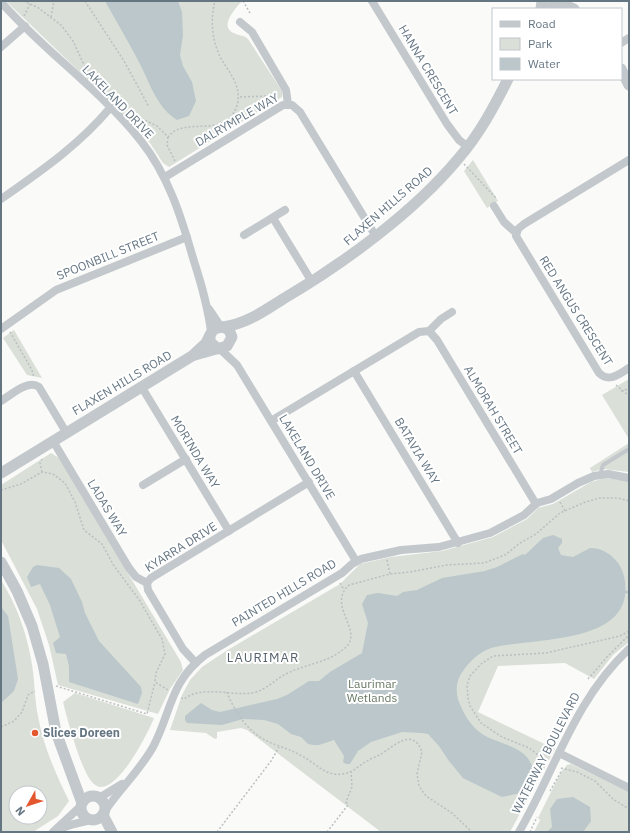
<svg xmlns="http://www.w3.org/2000/svg" width="630" height="833" font-family="'IBM Plex Sans',sans-serif">
<style>
.green{fill:#dadfd7;fill-rule:evenodd}
.water{fill:#bbc7cb}
.lines{fill:none;stroke-linecap:round;stroke-linejoin:round}
.stream{stroke:#bbc7cb;stroke-width:2.5}
.path{stroke:#bbbfc2;stroke-width:1.5;stroke-dasharray:2 2;stroke-linecap:butt}
.service{stroke:#c3c8cc;stroke-width:4}
.minor{stroke:#c3c8cc;stroke-width:8}
.tertiary{stroke:#c3c8cc;stroke-width:11}
.poi-dot{fill:#e4572e;stroke:#fff;stroke-width:1.5}
.labels{text-anchor:middle;stroke-width:4;stroke-linejoin:round;paint-order:stroke}
.street-label{font-size:12px;fill:#657683;stroke:#fff}
.park-label{font-size:12px;fill:#687a64;stroke:#fff}
.poi-label{font-size:12px;font-weight:bold;fill:#657683;stroke:#fff;text-anchor:start}
.neighbourhood-label{font-size:13px;letter-spacing:1px;fill:#57646e;stroke:#fff}
</style>
<rect width="100%" height="100%" fill="#fafaf8"/>
<g class="green">
<path d="M6 1H242C235 9 217 28 236 34 241 36 244 35 248 39L282 91V97L169 167 163 163 150 143 117 108Z"/>
<path d="M473 160 498 201 487 208 464 171Z"/>
<path d="M14 330 42 378 27 375 3 338Z"/>
<path d="M629 379V439L602 395Z"/>
<path d="M629 443V472L603 469 592 472 590 468Z"/>
<path d="M51 453 59 458 181 662 183 670 170 689 158 714 58 685 49 645 37 609 1 540V485Z"/>
<path d="M605 478 629 481V642L613 655 594 679 565 663 498 666 478 712 555 749 510 832H381L247 730 241 728 217 732V738L215 739 206 733 170 730 182 695 190 680 202 667 226 651 340 584 360 564 391 557 442 551 493 537 527 519 538 508 553 504 591 482Z"/>
<path d="M1 580C16 604 26 631 31 659 35 678 34 697 38 716 43 746 56 774 69 801L58 816 33 832H1ZM16 793H40V817H16Z"/>
<path d="M75 693 154 718C149 731 114 802 94 784 82 775 67 718 63 702Z"/>
<path d="M571 764 629 792V832H534L540 820 538 818 561 772 567 765Z"/>
</g>
<g class="water">
<path d="M105 1H178L182 12 183 35 180 55 183 66 192 82 196 101 189 116 177 120C157 107 151 86 141 66 130 44 117 23 105 1Z"/>
<path d="M553 535 562 539V543L558 548 561 555 573 557 590 548C602 548 611 554 618 563 625 573 626 584 625 595 619 645 527 638 491 648 479 652 470 661 463 671 456 680 455 691 459 702 464 715 471 726 482 734 499 745 530 746 533 771 535 779 534 783 529 791L502 797 469 781 463 778 449 761 439 746 428 734 422 733 402 732 371 742 358 751 350 764H346L343 762 344 756 334 740 319 745H314L308 744 301 737 291 734 278 724 264 720 243 719 222 725 187 723 185 720V716L201 703 212 710 220 712 277 699 287 695 309 681H319L330 672 362 653 368 623 362 604 367 595 378 593 397 596 403 592 417 590 442 578 485 571 497 567 523 554 525 555 543 538Z"/>
<path d="M37 565 59 568 71 579 82 602 85 613 99 641 141 687 142 693 138 704 69 682V666L66 654 56 653 53 643 60 637 50 605 40 584 31 587 27 577 33 567Z"/>
<path d="M1 607 8 616 18 679 14 691 1 703Z"/>
<path d="M573 797 590 807 591 821 583 832H547L552 827 550 809 557 799Z"/>
</g>
<g class="lines">
<path class="stream" d="M625 592H629"/>
<g class="path">
<path d="M23 1 37 7 61 25 73 41 85 67 109 93"/>
<path d="M85 1 124 61 149 107"/>
<path d="M243 1 250 13"/>
<path d="M24 16 30 4"/>
<path d="M51 17 54 1"/>
<path d="M240 97 266 96 274 102"/>
<path d="M116 100 134 115 157 126 168 137C184 115 223 140 236 108 242 93 235 80 227 68 213 49 209 24 215 1"/>
<path d="M168 137 167 145 175 161"/>
<path d="M464 164 496 198"/>
<path d="M10 332 32 370 34 378"/>
<path d="M616 385 629 396"/>
<path d="M621 391 629 389"/>
<path d="M42 472 40 463 42 459"/>
<path d="M1 490 21 484 42 472 53 474 65 483 75 502 84 530 102 544 114 566 140 601 162 639 165 654 156 673 155 682 168 690"/>
<path d="M560 502 565 511"/>
<path d="M387 560 390 574"/>
<path d="M340 583 344 590"/>
<path d="M588 679 607 657 629 635"/>
<path d="M56 686 147 714 155 682"/>
<path d="M227 692C234 711 248 732 267 741 277 746 290 749 300 755 315 762 325 777 343 774 353 773 359 765 367 761 371 758 376 757 381 754 393 747 413 726 422 752L417 774 419 786 426 796 452 813 472 832"/>
<path d="M181 698 184 699C203 685 230 696 252 693 267 690 274 680 286 674 305 664 328 663 345 648 365 631 326 606 349 585L390 574 410 572 447 565 484 563 505 555 520 543 536 534 560 513 583 503 599 498H618L629 501"/>
<path d="M1 727 14 721 22 712 28 695 35 691"/>
<path d="M547 762 529 748 502 737 481 723 470 706 468 698 467 685 470 676 481 664 493 656 546 653 620 636 629 631"/>
<path d="M561 768 577 772 595 781 613 799 629 809"/>
<path d="M550 791 562 770"/>
<path d="M217 832 271 761 279 747"/>
<path d="M327 832 348 805 346 802 352 787 351 772"/>
<path d="M530 832 537 817"/>
</g>
<path class="service" d="M600 475 603 465 629 449"/>
<g class="minor">
<path d="M372 1 447 124 459 140 468 147"/>
<path d="M1 2C44 51 100 89 141 141 168 175 181 216 193 258 201 283 208 306 211 332"/>
<path d="M240 22 252 32 286 90 288 104"/>
<path d="M621 43 629 38"/>
<path d="M1 47 25 26"/>
<path d="M629 160 524 224 518 229 516 236 599 373C609 383 619 374 629 368"/>
<path d="M165 177 283 105H292L300 112 375 235"/>
<path d="M1 199C41 171 79 145 110 108"/>
<path d="M494 206 504 222 516 233"/>
<path d="M273 218 312 282"/>
<path d="M244 235 285 210"/>
<path d="M209 309 221 327"/>
<path d="M1 329 56 290 187 237"/>
<path d="M429 331 441 319 452 312"/>
<path d="M220 349 237 365 356 561"/>
<path d="M354 371 458 543"/>
<path d="M141 386 229 531"/>
<path d="M1 401C11 395 28 379 39 387L66 432"/>
<path d="M271 421 419 332 429 331 437 340 536 504"/>
<path d="M53 441 129 568 136 577 147 583"/>
<path d="M143 485 186 459"/>
<path d="M195 662 183 649 148 590 147 583 151 578 309 482"/>
<path d="M559 753 629 788"/>
<path d="M99 798 122 784"/>
<path d="M105 811C120 789 140 770 153 747 172 711 169 683 205 655L342 573 352 564 361 559 401 550 439 547 490 533 524 515 537 503 551 499 578 483 594 476 608 474 629 478"/>
<path d="M59 829 74 824 91 820"/>
<path d="M53 832 81 806"/>
<path d="M519 832C555 770 575 699 629 649"/>
</g>
<g class="tertiary">
<path d="M557 2 574 9"/>
<path d="M541 9 542 1"/>
<path d="M549 9 555 2"/>
<path d="M621 69 629 85"/>
<path d="M223 327C246 324 264 311 283 299 343 264 414 212 458 159 479 135 494 107 508 79"/>
<path d="M195 355 227 346 232 337 229 330 223 327 214 329 210 335V342L218 349"/>
<path d="M1 473 192 356 206 343 210 335"/>
<path d="M1 562 17 591 32 626 43 664 56 732 82 803"/>
<circle cx="93" cy="808" r="12"/>
<path d="M103 815 112 832"/>
</g>
</g>
<circle class="poi-dot" cx="35" cy="733" r="4"/>
<g class="labels">
<g class="street-label">
<text transform="translate(428 70) rotate(59)" y="4">HANNA CRESCENT</text>
<text transform="translate(118 102) rotate(46)" y="4">LAKELAND DRIVE</text>
<text transform="translate(237 120) rotate(-30)" y="4">DALRYMPLE WAY</text>
<text transform="translate(388 206) rotate(-41)" y="4">FLAXEN HILLS ROAD</text>
<text transform="translate(108 256) rotate(-22)" y="4">SPOONBILL STREET</text>
<text transform="translate(576 311) rotate(58)" y="4">RED ANGUS CRESCENT</text>
<text transform="translate(122 383) rotate(-31)" y="4">FLAXEN HILLS ROAD</text>
<text transform="translate(493 410) rotate(59)" y="4">ALMORAH STREET</text>
<text transform="translate(417 451) rotate(59)" y="4">BATAVIA WAY</text>
<text transform="translate(195 452) rotate(59)" y="4">MORINDA WAY</text>
<text transform="translate(307 457) rotate(59)" y="4">LAKELAND DRIVE</text>
<text transform="translate(107 508) rotate(59)" y="4">LADAS WAY</text>
<text transform="translate(181 547) rotate(-32)" y="4">KYARRA DRIVE</text>
<text transform="translate(284 593) rotate(-31)" y="4">PAINTED HILLS ROAD</text>
<text transform="translate(546 753) rotate(-63)" y="4">WATERWAY BOULEVARD</text>
</g>
<g class="park-label">
<text x="372" y="688">Laurimar<tspan x="372" dy="14">Wetlands</tspan></text>
</g>
<g class="poi-label">
<text x="43" y="737">Slices Doreen</text>
</g>
<g class="neighbourhood-label">
<text x="263" y="662">LAURIMAR</text>
</g>
</g>
<rect width="630" height="833" fill="none" stroke="#657683" stroke-width="4"/>
<rect x="492" y="8" width="130" height="72" fill="#ffffff" stroke="#c1c8cd"/>
<rect x="500" y="21" width="20" height="6" fill="#c3c8cc" stroke="#c1c8cd"/>
<text x="528" y="28" font-size="12" fill="#657683">Road</text>
<rect x="500" y="38" width="20" height="12" fill="#dadfd7" stroke="#c1c8cd"/>
<text x="528" y="48" font-size="12" fill="#657683">Park</text>
<rect x="500" y="58" width="20" height="12" fill="#bbc7cb" stroke="#c1c8cd"/>
<text x="528" y="68" font-size="12" fill="#657683">Water</text>
<g transform="translate(28 805) rotate(231)"><circle r="19" fill="#ffffff" stroke="#c1c8cd"/>
<path d="M0-3L7 15L0 10L-7 15Z" fill="#e4572e"/>
<text y="-6" font-size="11" font-weight="bold" text-anchor="middle" fill="#657683">N</text>
</g>
</svg>
